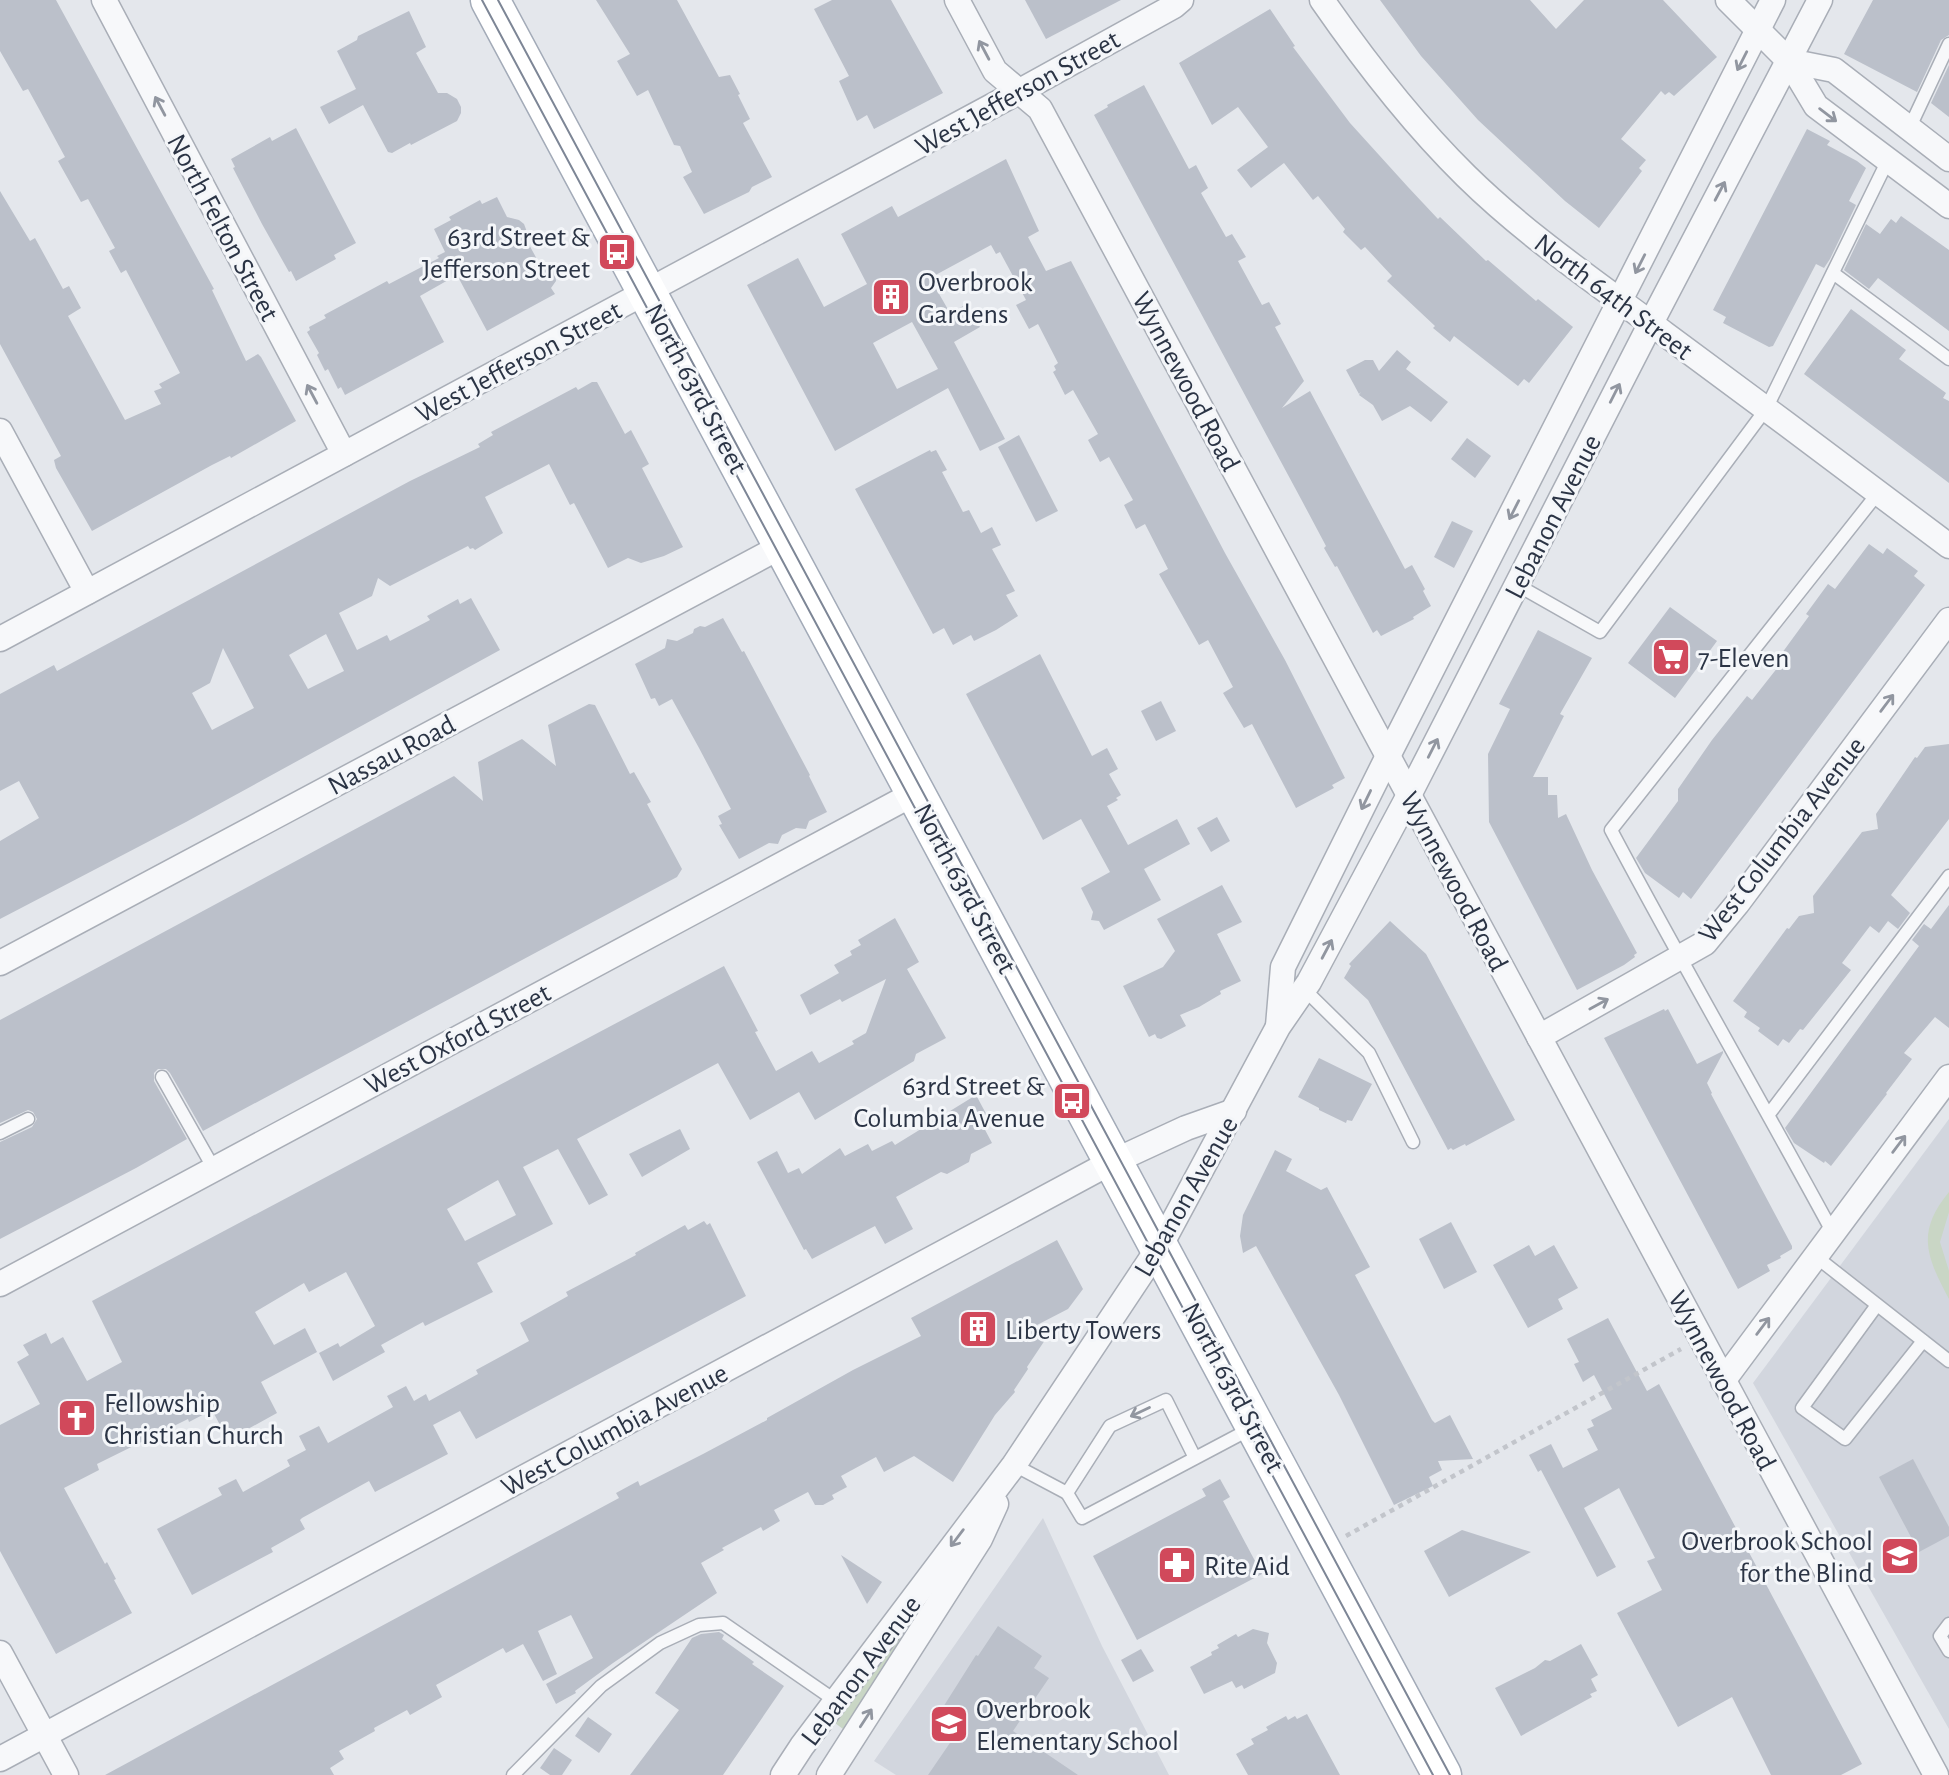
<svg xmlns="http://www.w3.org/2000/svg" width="1949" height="1775" font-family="'Alegreya Sans',sans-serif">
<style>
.built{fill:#d2d6de}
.green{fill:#c9d6c5}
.building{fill:#bbc0ca;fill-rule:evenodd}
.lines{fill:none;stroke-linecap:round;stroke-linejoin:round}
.lane-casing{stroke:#a9aeb7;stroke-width:15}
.street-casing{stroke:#a9aeb7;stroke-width:27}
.primary-casing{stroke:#a3abb8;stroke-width:41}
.path{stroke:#c2c5cb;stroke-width:4.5;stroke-dasharray:5 5;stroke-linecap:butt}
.lane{stroke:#f7f8fa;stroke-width:12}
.street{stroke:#f7f8fa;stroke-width:24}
.primary{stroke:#fff;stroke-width:38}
.tram{stroke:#7d8696;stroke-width:2}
.oneway{stroke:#9196a0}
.labels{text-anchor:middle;stroke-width:6;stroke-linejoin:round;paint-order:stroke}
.street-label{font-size:28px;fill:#2b3445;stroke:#f4f6f9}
.poi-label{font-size:28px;fill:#2b3445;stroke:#f4f6f9;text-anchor:start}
</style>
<rect width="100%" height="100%" fill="#e4e7ec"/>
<g class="built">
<path d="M1949 1119V1729L1753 1383Z"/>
<path d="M1043 1518 1102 1646 1169 1775H896L874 1761Z"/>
</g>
<g class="green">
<path d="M1949 1192V1212L1940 1242 1949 1271V1299C1926 1256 1916 1232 1949 1192Z"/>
<path d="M971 1526 980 1532 843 1729 835 1723Z"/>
</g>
<g class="building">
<path d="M0 0H56L214 289 212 290 246 361 258 354 261 357 296 421 231 458 230 456 212 465 92 531 56 468 54 460 61 456 0 344V191L30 241 35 238 63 289 69 286 81 308 68 316 125 420 161 404 154 391 162 388 159 384 180 373 126 270 121 273 109 251 115 248 88 199 81 202 58 161 65 157 39 109 28 89 23 91 0 51Z"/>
<path d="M596 0H677L719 77 730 75 740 94 738 95 750 119 743 123 772 177 752 187 749 192 704 214 683 177 692 172 680 146 674 145 648 90 637 96 617 61 630 54Z"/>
<path d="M832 0H891L943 93 874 129 867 115 857 121 839 81 849 76 814 9Z"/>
<path d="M1025 0H1121L1046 39Z"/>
<path d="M1380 0H1530L1556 29 1584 0H1663L1717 57 1674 96 1669 92 1665 95 1661 91 1621 139 1646 160 1639 168 1642 171 1599 228 1565 201 1478 120 1421 56Z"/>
<path d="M1873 0H1949V35L1941 40 1917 92 1844 54Z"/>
<path d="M1270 9 1295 46 1293 47 1350 123 1408 187 1438 219 1440 217 1486 261 1488 260 1536 301 1538 299 1573 327 1529 383 1524 379 1518 386 1454 336 1450 342 1433 328 1435 326 1387 281 1392 276 1365 247 1361 250 1343 232 1345 229 1318 196 1313 200 1284 163 1251 188 1237 170 1268 147 1238 107 1212 125 1179 63Z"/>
<path d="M409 11 426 47 416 53 438 93H447L457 99 461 107V113L457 121 411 145 410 143 392 153 388 152 363 105 329 124 320 107 356 89 337 51 357 40 358 36Z"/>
<path d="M1949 65V117L1931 103Z"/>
<path d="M1144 85 1189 169 1196 165 1208 188 1201 193 1226 237 1232 234 1246 257 1238 261 1262 305 1269 302 1281 324 1275 327 1304 381 1282 408 1310 391 1405 569 1412 565 1425 589 1423 591 1431 606 1413 617 1414 619 1381 636 1377 630 1373 633 1337 566 1335 567 1324 548 1326 546 1301 499 1094 115 1108 107 1107 105Z"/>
<path d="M296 128 356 243 334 255 336 259 296 281 291 271 289 272 262 224 233 168 235 167 231 159 270 137 272 141Z"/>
<path d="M1807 129 1830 141 1827 145 1857 161 1866 168 1849 201 1856 205 1830 259 1824 268 1816 264 1773 346 1769 347 1723 323 1726 317 1713 310Z"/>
<path d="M1006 159 1039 231 1028 237 1046 271 1071 261 1225 553 1285 660 1345 778 1332 785 1334 788 1296 808 1252 724 1244 728 1223 693 1233 687 1208 640 1199 645 1159 574 1168 569 1145 524 1136 529 1124 505 1133 500 1109 457 1100 462 1088 440 1098 434 1073 390 1065 395 1059 383 1053 372 1056 370 1054 366 1058 363 1038 324 1029 329 1016 305 1026 300 1000 252 996 254 991 245 930 278 950 313 967 304 980 327 954 342 1005 439 980 451 948 388 835 451 747 285 798 258 824 307 867 284 841 234 892 206 898 217ZM912 322 938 369 897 389 873 343Z"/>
<path d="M497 197 507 217 519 220 524 224 527 232 526 239 539 263 552 266 555 271 556 281 551 288 555 294 487 331 457 275 420 296 444 342 345 395 341 387 338 389 328 369 325 371 317 355 319 353 307 332 310 330 309 327 326 318 324 315 387 281 389 284 439 258 437 256 445 252 434 229 451 220 449 217 480 200 482 204Z"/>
<path d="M1901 216 1949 250V331L1878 278 1869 289 1844 270 1866 224 1880 234 1891 219 1896 223Z"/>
<path d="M1851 309 1906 350 1899 359 1946 393 1943 398 1949 401V483L1804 374Z"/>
<path d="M1397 350 1411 362 1406 369 1448 402 1431 422 1410 406 1382 421 1373 405 1359 395 1361 392 1359 394 1346 370 1365 360H1373L1379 371Z"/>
<path d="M592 382H597L625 434 631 430 649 464 642 468 683 547 664 556 641 563 628 558 608 568 574 503 570 505 549 464 485 497 503 533 475 550 473 548 470 549 468 546 390 586 378 578 372 596 339 613 357 650 387 635 390 641 430 620 427 616 458 599 460 604 471 598 500 650 186 822 0 919V841L39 818 19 781 0 791V694L54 665 57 671 410 481 480 447 478 444 493 435 491 432 576 387 578 390ZM326 634 344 671 308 689 289 655ZM223 648 254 708 212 730 192 693 210 683Z"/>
<path d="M1019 435 1058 511 1036 522 998 447Z"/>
<path d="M1467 438 1491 456 1475 478 1451 459Z"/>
<path d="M930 450 931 452 936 450 947 470 942 472 963 512 969 510 981 533 992 527 1001 545 992 549 1015 591 1006 595 1018 616 996 630 974 641 971 635 953 645 944 628 933 634 855 489Z"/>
<path d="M1452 521 1473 531 1454 568 1434 557Z"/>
<path d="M1869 544 1883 554 1887 548 1918 571 1914 576 1925 585 1691 899 1683 892 1679 898 1645 873 1636 858 1678 801V789L1712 740 1747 696 1752 700 1778 667 1774 664 1809 616 1806 614 1828 584 1835 589Z"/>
<path d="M1670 607 1717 641 1675 698 1628 663Z"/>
<path d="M723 618 742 652 744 651 810 775 809 776 827 812 809 821 806 829 796 828 782 835 778 844 769 843 739 859 719 825 722 824 718 816 731 809 699 748 672 699 659 706 655 698 651 699 635 664 665 648 667 639 677 641 693 633 694 629 700 626 705 627Z"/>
<path d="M1538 630 1592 658 1560 714 1564 716 1533 777H1548V795H1557L1558 818 1566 814 1592 870 1637 953 1634 955 1635 957 1624 965 1577 990 1489 822 1488 754 1510 709 1499 704Z"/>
<path d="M1040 654 1092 756 1107 748 1118 769 1109 774 1121 795 1116 798 1118 800 1107 806 1128 845 1177 819 1190 844 1144 869 1161 900 1104 930 1099 921 1091 920 1093 912 1081 888 1110 872 1081 819 1043 840 966 694Z"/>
<path d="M1161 701 1176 731 1156 741 1141 711Z"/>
<path d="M589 704 595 705 630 774 634 772 651 802 647 804 682 869 677 877 203 1131 170 1073 166 1069H158L154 1073V1081L187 1139 136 1168 0 1239V1142L32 1127 37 1119 33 1112 28 1110 0 1123V1020L454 776 483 801 478 762 522 739 556 766 548 725Z"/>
<path d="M1949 744V819L1891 895 1910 913 1898 929 1888 921 1879 933 1870 926 1842 963 1851 970 1803 1030 1800 1029 1789 1043 1783 1039 1778 1046 1758 1031 1760 1028 1744 1017 1747 1012 1733 1001 1787 928 1789 929 1799 916 1814 913 1813 896 1862 832 1878 829 1876 814 1915 757 1917 758 1925 747Z"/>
<path d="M1217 817 1230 841 1211 852 1197 828Z"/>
<path d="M1222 885 1242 922 1217 934 1241 981 1220 991 1221 994 1199 1007 1180 1015 1186 1026 1161 1039 1157 1038 1155 1034 1149 1037 1123 986 1163 967 1175 951 1157 919Z"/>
<path d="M1949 905V1028L1935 1017 1904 1053 1912 1059 1886 1093 1887 1094 1831 1166 1825 1161 1824 1163 1794 1143 1785 1128 1919 946 1912 940 1924 924 1931 929Z"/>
<path d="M895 918 919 962 907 969 946 1038 916 1054 914 1061 815 1120 799 1092 750 1120 718 1063 577 1139 608 1195 589 1205 558 1149 523 1167 553 1224 477 1263 493 1292 425 1326 423 1322 381 1345 385 1352 333 1381 319 1353 338 1343 340 1347 375 1326 346 1272 309 1292 304 1283 255 1312 274 1345 305 1328 317 1352 261 1382 277 1413 228 1440 212 1410 189 1422 188 1419 97 1464 99 1470 64 1488 105 1564 107 1562 116 1579 114 1580 132 1613 56 1654 0 1551V1425L40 1404 17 1362 29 1355 23 1345 46 1333 51 1344 63 1337 87 1381 122 1362 92 1301 724 966 758 1031 755 1032 776 1071 812 1051 819 1063 854 1044 852 1041 866 1033 886 979 842 1002 840 999 810 1015 800 995 839 973 834 965 852 955 850 951 861 945 858 940ZM498 1180 516 1215 465 1241 447 1209Z"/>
<path d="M1390 921 1426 954 1515 1120 1466 1146 1465 1144 1453 1150 1451 1148 1448 1150 1368 1000 1344 978 1351 966 1349 964Z"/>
<path d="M1664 1009 1665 1011 1668 1009 1697 1064 1723 1051V1053L1707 1083 1712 1093 1711 1094 1792 1246V1249L1780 1256 1781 1258 1767 1265 1770 1271 1738 1289 1604 1038Z"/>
<path d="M1319 1058 1372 1084 1352 1121 1347 1120 1346 1123 1319 1110V1108L1298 1097Z"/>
<path d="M976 1095 990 1121 983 1126 992 1143 971 1154 969 1162 947 1174 941 1172 896 1197 913 1229 885 1244 875 1226 812 1259 806 1249 804 1250 757 1162 777 1151 788 1173 799 1168 802 1174 840 1148 845 1156 868 1144 872 1151 892 1141 895 1145Z"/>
<path d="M680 1129 690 1149 642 1177 629 1154Z"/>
<path d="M1275 1150 1292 1159 1286 1171 1321 1190 1327 1187 1370 1267 1355 1275 1432 1420 1435 1423 1450 1415 1473 1459 1438 1461 1442 1470 1429 1477 1433 1486 1394 1505 1339 1395 1256 1246 1243 1253 1240 1236 1243 1215Z"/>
<path d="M704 1221 707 1225 710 1223 746 1296 476 1439 460 1411 433 1425 448 1454 375 1492 369 1481 302 1518 300 1520 305 1529 271 1548 273 1552 192 1595 157 1529 222 1495 218 1488 236 1479 243 1492 290 1466 287 1460 306 1450 299 1436 319 1426 328 1443 393 1407 387 1396 406 1386 414 1401 426 1394 429 1401 478 1374 476 1370 529 1341 520 1323 568 1296 566 1292 636 1255 635 1253 685 1225 688 1230Z"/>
<path d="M1451 1222 1477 1272 1444 1289 1419 1239Z"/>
<path d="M1057 1240 1083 1289 1068 1309 1037 1325 1045 1340 1027 1367 1028 1369 1014 1390 1015 1392 995 1415 953 1482 914 1456 884 1472 876 1457 841 1476 847 1487 832 1495 834 1499 823 1505H815L808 1492 774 1510 780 1521 763 1531 761 1527 722 1548 724 1550 701 1563 717 1593 613 1663 575 1691 576 1693 556 1704 546 1684 593 1658 571 1615 538 1631 557 1674 543 1681 523 1644 506 1653 503 1648 436 1685 442 1697 410 1715 407 1710 374 1728 375 1731 339 1751 344 1759 330 1768 334 1775H105L619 1498 616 1493 638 1481 640 1486 703 1454 767 1420V1418L853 1370 921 1336 911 1318Z"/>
<path d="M1529 1245 1535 1256 1554 1245 1578 1288 1558 1299 1563 1309 1528 1328 1493 1265Z"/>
<path d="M1608 1318 1647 1391 1659 1384 1862 1764 1841 1775H1771L1732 1697 1678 1727 1617 1613 1662 1590 1647 1561 1655 1558 1623 1496 1619 1488 1584 1508 1616 1567 1597 1577 1541 1470 1538 1472 1529 1455 1551 1444 1563 1468 1598 1450 1587 1429 1594 1426 1591 1420 1612 1409 1594 1375 1583 1382 1574 1364 1579 1362 1567 1339Z"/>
<path d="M1913 1459 1949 1527V1536L1919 1552 1879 1477Z"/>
<path d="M1220 1479 1230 1497 1223 1501 1262 1574 1137 1640 1093 1556 1206 1496 1202 1489Z"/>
<path d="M1462 1530 1531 1552 1449 1597 1424 1551Z"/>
<path d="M841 1555 882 1582 867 1604Z"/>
<path d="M998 1626 1042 1656 1034 1668 1049 1678 1013 1731 1078 1775H928L954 1737 933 1723 976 1655 978 1656Z"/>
<path d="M1253 1629 1269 1633 1267 1643 1277 1663 1275 1673 1244 1689 1242 1685 1236 1688 1232 1681 1204 1694 1190 1667 1212 1655 1211 1652 1219 1648 1217 1645 1236 1634 1238 1637Z"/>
<path d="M719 1632 724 1635 722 1639 754 1662 752 1664 784 1686 723 1775H630L679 1710 655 1693 692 1638 701 1634Z"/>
<path d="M1581 1644 1598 1675 1591 1679 1597 1691 1590 1694 1592 1697 1521 1736 1495 1688 1535 1668 1545 1660 1550 1661Z"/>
<path d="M1141 1649 1154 1671 1133 1682 1121 1660Z"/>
<path d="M1307 1714 1340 1775H1248L1236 1754 1254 1744 1251 1739 1268 1730 1266 1727 1286 1716 1288 1720 1295 1716 1297 1719Z"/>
<path d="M588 1717 612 1734 599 1753 575 1736Z"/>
<path d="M554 1748 572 1760 562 1775H550L540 1768Z"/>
</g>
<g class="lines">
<g class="lane-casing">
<g id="lane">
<path d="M1909 129 1949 44"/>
<path d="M1833 273 1949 359"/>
<path d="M1517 585 1600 632 1766 409 1888 160"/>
<path d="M1304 989 1369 1053 1413 1142"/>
<path d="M162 1077 214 1169"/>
<path d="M1769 1114 1949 876"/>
<path d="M0 1133 28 1119"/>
<path d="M1833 1233C1760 1098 1683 966 1611 830L1878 493"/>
<path d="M1815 1256 1949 1361"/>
<path d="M1877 1305 1802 1408 1845 1439 1923 1341"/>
<path d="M1195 1458 1166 1400 1110 1426 1067 1493 1082 1518 1252 1428"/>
<path d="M1014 1465 1067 1493"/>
<path d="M1949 1624 1940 1636 1949 1651"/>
<path d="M513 1775 601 1686 660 1643 699 1625 723 1623 836 1701"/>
</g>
</g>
<g class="street-casing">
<g id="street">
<path d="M104 0 344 454"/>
<path d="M957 0 995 71 1040 109 1936 1775"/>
<path d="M1322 0C1365 62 1412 123 1466 176 1527 236 1597 283 1665 334 1760 404 1855 475 1949 546"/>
<path d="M1728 0 1789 61 1816 106 1949 206"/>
<path d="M1789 61 1834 70 1949 159"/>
<path d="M0 431 87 592"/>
<path d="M0 639 1020 91 1174 6 1181 0"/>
<path d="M0 963 782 546"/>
<path d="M1278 1026 1283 967 1389 754 1773 0"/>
<path d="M1539 1037 1705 943 1737 904 1949 620"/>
<path d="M0 1284 915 793"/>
<path d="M1723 1381 1949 1077"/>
<path d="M0 1653 66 1775"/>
<path d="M0 1759 1106 1165 1186 1128 1234 1111"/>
<path d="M783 1775 802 1746 1014 1465 1163 1241 1278 1027 1309 982 1409 795 1651 323 1820 0"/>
<path d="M829 1775 980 1539 996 1504"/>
</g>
</g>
<g class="primary-casing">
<path id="primary" d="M490 0 1442 1775"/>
</g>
<path class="path" d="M1346 1536 1681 1349"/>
<use href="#lane" class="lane"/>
<use href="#street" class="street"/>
<use href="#primary" class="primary"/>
<g class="tram">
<path d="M482 0 1433 1775"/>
<path d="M498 0 1450 1775"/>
</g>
</g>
<defs><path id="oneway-shaft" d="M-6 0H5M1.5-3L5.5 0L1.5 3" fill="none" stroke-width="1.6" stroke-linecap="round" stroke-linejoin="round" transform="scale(1.75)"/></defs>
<g class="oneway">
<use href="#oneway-shaft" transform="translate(984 50) rotate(-118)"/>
<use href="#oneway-shaft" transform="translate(1742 61) rotate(117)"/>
<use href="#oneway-shaft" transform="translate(160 106) rotate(-118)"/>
<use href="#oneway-shaft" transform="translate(1828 115) rotate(37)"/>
<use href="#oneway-shaft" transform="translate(1720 191) rotate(-62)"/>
<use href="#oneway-shaft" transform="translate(1640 264) rotate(117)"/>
<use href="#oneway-shaft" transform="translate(1615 393) rotate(-63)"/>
<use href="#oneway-shaft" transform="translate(312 394) rotate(-118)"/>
<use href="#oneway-shaft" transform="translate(1514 510) rotate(117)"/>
<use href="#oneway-shaft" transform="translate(1887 703) rotate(-53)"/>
<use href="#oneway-shaft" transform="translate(1433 748) rotate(-63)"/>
<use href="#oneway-shaft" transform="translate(1366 800) rotate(116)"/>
<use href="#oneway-shaft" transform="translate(1327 949) rotate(-62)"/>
<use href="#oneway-shaft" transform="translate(1599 1004) rotate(-29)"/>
<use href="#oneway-shaft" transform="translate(1899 1144) rotate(-53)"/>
<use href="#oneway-shaft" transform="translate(1763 1326) rotate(-53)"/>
<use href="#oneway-shaft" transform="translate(1140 1412) rotate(155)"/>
<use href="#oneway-shaft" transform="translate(957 1538) rotate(127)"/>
<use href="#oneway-shaft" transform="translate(866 1718) rotate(-57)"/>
</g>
<defs>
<g id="bus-square" transform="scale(2.0125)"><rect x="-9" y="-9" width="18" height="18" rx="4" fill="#d1495b" stroke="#f4f6f9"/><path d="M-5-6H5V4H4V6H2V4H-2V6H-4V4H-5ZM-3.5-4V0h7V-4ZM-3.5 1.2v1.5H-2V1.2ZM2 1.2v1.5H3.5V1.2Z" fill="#fff"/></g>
<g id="building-square" transform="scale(2.0125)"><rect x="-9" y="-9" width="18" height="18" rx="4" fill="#d1495b" stroke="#f4f6f9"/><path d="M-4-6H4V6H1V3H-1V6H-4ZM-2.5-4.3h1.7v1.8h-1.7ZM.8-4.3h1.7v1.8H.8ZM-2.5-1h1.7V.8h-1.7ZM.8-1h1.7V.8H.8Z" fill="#fff"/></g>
<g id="supermarket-square" transform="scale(2.0125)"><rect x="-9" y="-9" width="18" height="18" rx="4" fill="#d1495b" stroke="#f4f6f9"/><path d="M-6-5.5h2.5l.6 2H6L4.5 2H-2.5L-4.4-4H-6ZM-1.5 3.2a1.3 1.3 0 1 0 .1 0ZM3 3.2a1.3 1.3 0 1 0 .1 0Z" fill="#fff"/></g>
<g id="church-square" transform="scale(2.0125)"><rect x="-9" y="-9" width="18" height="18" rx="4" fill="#d1495b" stroke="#f4f6f9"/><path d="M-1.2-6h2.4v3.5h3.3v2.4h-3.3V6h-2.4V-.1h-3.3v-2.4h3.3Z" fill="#fff"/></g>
<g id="school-square" transform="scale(2.0125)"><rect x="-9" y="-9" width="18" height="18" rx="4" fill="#d1495b" stroke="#f4f6f9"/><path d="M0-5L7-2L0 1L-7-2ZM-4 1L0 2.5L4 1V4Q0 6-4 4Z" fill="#fff"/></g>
<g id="pharmacy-square" transform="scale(2.0125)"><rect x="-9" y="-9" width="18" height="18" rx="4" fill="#d1495b" stroke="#f4f6f9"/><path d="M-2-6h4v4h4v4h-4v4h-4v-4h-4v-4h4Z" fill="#fff"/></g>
</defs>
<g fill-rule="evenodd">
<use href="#bus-square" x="617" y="252"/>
<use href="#building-square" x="891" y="297"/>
<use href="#supermarket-square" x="1671" y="657"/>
<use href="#bus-square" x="1072" y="1101"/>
<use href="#building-square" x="978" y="1329"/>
<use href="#church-square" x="77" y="1418"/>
<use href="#school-square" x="1900" y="1556"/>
<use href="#pharmacy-square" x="1177" y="1565"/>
<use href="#school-square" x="949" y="1724"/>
</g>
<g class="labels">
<g class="street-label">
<text transform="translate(1017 92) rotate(-29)" y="10">West Jefferson Street</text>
<text transform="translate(224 227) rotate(62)" y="10">North Felton Street</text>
<text transform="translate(1614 296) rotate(37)" y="10">North 64th Street</text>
<text transform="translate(518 361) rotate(-28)" y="10">West Jefferson Street</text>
<text transform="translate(1187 381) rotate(62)" y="10">Wynnewood Road</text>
<text transform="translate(697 388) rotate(62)" y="10">North 63rd Street</text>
<text transform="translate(1552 516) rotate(-63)" y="10">Lebanon Avenue</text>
<text transform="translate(391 754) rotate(-28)" y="10">Nassau Road</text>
<text transform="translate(1781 839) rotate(-52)" y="10">West Columbia Avenue</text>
<text transform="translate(1455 881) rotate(62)" y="10">Wynnewood Road</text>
<text transform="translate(966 888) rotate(62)" y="10">North 63rd Street</text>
<text transform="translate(457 1038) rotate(-28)" y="10">West Oxford Street</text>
<text transform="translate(1185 1196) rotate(-60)" y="10">Lebanon Avenue</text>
<text transform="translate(1723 1380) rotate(62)" y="10">Wynnewood Road</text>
<text transform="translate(1234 1387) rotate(62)" y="10">North 63rd Street</text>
<text transform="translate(614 1429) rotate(-28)" y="10">West Columbia Avenue</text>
<text transform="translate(860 1670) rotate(-53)" y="10">Lebanon Avenue</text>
</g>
<g class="poi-label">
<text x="590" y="246" text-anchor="end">63rd Street &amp;<tspan x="590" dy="32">Jefferson Street</tspan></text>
<text x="918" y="291">Overbrook<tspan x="918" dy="32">Gardens</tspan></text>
<text x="1698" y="667">7-Eleven</text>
<text x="1045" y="1095" text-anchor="end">63rd Street &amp;<tspan x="1045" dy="32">Columbia Avenue</tspan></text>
<text x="1005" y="1339">Liberty Towers</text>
<text x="104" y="1412">Fellowship<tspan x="104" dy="32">Christian Church</tspan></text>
<text x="1873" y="1550" text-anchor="end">Overbrook School<tspan x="1873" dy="32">for the Blind</tspan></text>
<text x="1204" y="1575">Rite Aid</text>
<text x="976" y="1718">Overbrook<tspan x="976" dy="32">Elementary School</tspan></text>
</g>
</g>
</svg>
